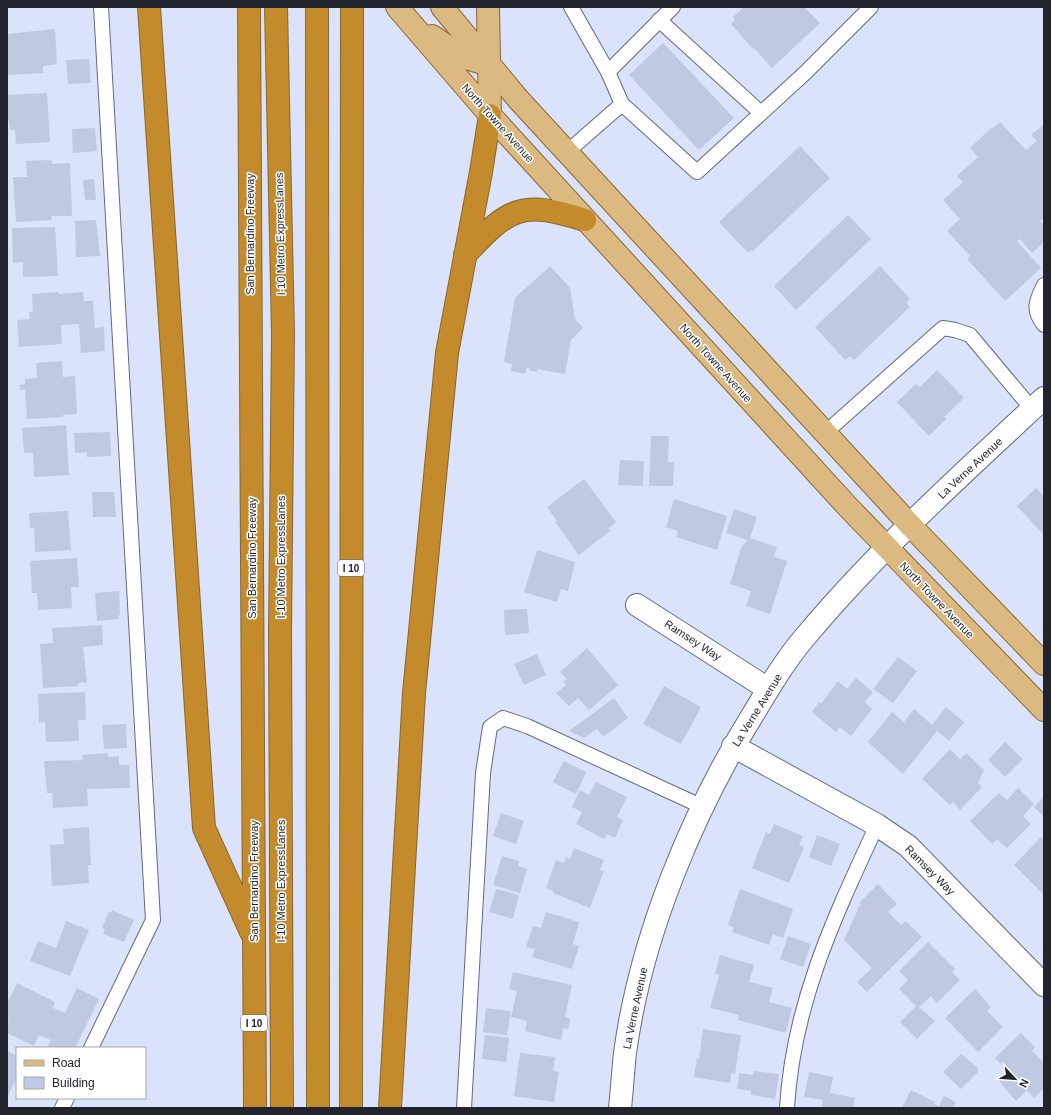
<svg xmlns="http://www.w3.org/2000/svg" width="1051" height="1115" font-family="Arial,sans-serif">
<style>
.building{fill:#c0c9e1}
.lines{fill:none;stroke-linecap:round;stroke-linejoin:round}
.service-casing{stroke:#616a7e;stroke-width:16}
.minor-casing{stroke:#616a7e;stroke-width:24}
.secondary-casing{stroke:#616a7e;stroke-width:24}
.primary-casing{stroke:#8a672c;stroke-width:24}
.motorway-casing{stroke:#8a672c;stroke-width:24}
.service{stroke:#fff;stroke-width:14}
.minor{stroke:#fff;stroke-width:22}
.secondary{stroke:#fff;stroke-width:22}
.primary{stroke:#dbb980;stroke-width:22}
.motorway{stroke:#c38b2c;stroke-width:22}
.labels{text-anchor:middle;stroke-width:3;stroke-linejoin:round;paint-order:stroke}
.shield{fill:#fff;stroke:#64666c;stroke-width:1}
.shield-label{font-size:10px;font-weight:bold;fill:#21242d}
.street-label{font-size:11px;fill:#21242d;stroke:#fff}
</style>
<rect width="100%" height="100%" fill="#dae3fb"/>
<g class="building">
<path d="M744 7H804L820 23 772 68 754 48 753 49 731 24 735 20 733 17Z"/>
<path d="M55 29 57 64 43 66V73L8 75 7 34Z"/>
<path d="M663 43 734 118 699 150 629 75Z"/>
<path d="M89 59 91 83 68 84 66 60Z"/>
<path d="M47 93 50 142 16 144 15 130H10L9 120H7V95Z"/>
<path d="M1000 122 1026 150 1037 141 1031 135 1043 125 1044 126V217L1040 221 1044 225V242L1032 253 1020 239 1017 241 1041 268 1005 301 967 259 970 256 947 231 960 219 943 200 963 182 957 176 978 157 970 148 991 128 992 129Z"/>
<path d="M95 128 97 151 73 153 72 129Z"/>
<path d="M800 146 830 178 752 252 751 250 748 253 719 222Z"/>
<path d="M48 160 52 161V164L70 163 72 216H51L52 220 16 222 13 177H27L26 161Z"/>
<path d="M94 179 96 200H85L83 180Z"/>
<path d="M848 215 871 239 796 310 774 286Z"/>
<path d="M96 220 100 256 76 257 75 221Z"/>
<path d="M55 227 58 276 23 277V262L13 263 12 228Z"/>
<path d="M550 266 570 288 575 319 583 328 571 340 565 374 537 369V372L529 370 530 368 527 367 525 374 511 371 512 364 504 362 515 298Z"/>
<path d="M880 266 910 299 906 303 910 307 854 360 850 356 845 360 815 327Z"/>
<path d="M58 292 59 294 83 292 84 301H93L95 328 104 327 105 351 81 353 79 324 61 325 62 344 19 347 17 320 30 319 29 312H33L32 294Z"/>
<path d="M62 361 63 377 75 376 77 414 63 415V417L27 419 25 390H20L19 385 25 384V379L37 378 36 363Z"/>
<path d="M937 370 964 398 944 417 946 419 929 436 897 402 916 384 920 387Z"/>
<path d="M66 425 69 475 34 477 33 453H24L22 428Z"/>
<path d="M110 432 111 456 87 457V452L75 453 74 433Z"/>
<path d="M651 436H669L668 462H674L673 486H649Z"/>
<path d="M620 460 644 461 643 486 618 485Z"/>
<path d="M584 479 616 522 608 529 610 531 579 555 555 522 557 521 547 507Z"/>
<path d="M1036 488 1044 497V535L1017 506Z"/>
<path d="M92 492H114L116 517H93Z"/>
<path d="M674 499 727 516 717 550 676 537 678 531 666 527Z"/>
<path d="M734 509 757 517 750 538 777 547 774 557 787 561 770 614 746 606 751 591 730 584 741 548 747 540 726 533Z"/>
<path d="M68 511 71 550 35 552 34 528H30L29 513Z"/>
<path d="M537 550 575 562 568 591 561 589 557 602 524 592Z"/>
<path d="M77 558 79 587H71L72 608 38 610 37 593H32L30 561Z"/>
<path d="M119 591 120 615 118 616 119 619 97 621 95 593Z"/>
<path d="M527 609 529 633 505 635 504 610Z"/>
<path d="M102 625 103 645 83 647 87 682 78 683V686L43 688 40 644 53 643 52 628Z"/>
<path d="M587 648 618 685 589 710 578 698 569 706 556 693 566 685 563 681 567 679 560 672Z"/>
<path d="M537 654 546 675 524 685 514 664Z"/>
<path d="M898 657 917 671 893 703 873 689Z"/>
<path d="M856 678 873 692 865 702 872 709 851 736 840 727 836 732 812 712 819 702 821 704 838 681 847 689Z"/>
<path d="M664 686 701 707 681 744 643 724Z"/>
<path d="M85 692 86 720H78L79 741 46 742 45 722 39 723 38 694Z"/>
<path d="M614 698 628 718 603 737 597 729 584 738 569 731Z"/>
<path d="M946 707 964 722 949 741 937 731 903 774 868 742 892 712 904 722 914 709 932 725Z"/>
<path d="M126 724 127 748 104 749 102 725Z"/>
<path d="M1005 742 1023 759 1005 777 988 760Z"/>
<path d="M950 749 960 759 966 753 984 770 978 783 982 787 960 810 953 802 950 805 922 779Z"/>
<path d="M108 753V757L119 756V765H129L130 788 87 789 88 806 53 808 52 793H47L44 761 83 760 82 755Z"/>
<path d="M564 761 586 772 576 794 553 782Z"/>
<path d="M596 782 627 797 617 817 623 820 615 838 607 834 604 839 576 824 582 812 572 807 580 790 589 795Z"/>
<path d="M1018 788 1034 804 1023 816 1031 824 1007 848 997 839 992 844 970 821 999 793 1007 800Z"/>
<path d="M1044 797V817L1034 807Z"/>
<path d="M501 813 524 821 516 844 493 836Z"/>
<path d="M774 824 803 836 799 845 804 847 789 883 752 868 766 832 770 834Z"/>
<path d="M89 827 91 865H88L89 883 52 886 50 845 64 844 63 829Z"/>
<path d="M817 835 840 844 831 866 809 857Z"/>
<path d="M1041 837 1044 841V895L1014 865Z"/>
<path d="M574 848 604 860 600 870 604 871 590 908 553 893V891L546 888 556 860 564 863 566 857 570 859Z"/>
<path d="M502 856 519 861 518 866 527 869 520 893 493 885Z"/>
<path d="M878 884 897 904 888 912 901 925 906 921 922 937 867 992 857 982 872 968 844 940 858 909 857 908 861 905 859 903Z"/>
<path d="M496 889 519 895 513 919 489 912Z"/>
<path d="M740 889 793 909 783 938 773 934 769 945 732 932 734 927 728 925Z"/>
<path d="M112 910 134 920 124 942 103 934 105 929 102 928 109 911 112 913Z"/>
<path d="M546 912 579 922 573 944 579 946 572 969 532 957 535 949 526 947 533 926 541 928Z"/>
<path d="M66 921 89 930 70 976 30 961 38 941 56 948Z"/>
<path d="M788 936 811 944 803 967 780 959Z"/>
<path d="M928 942 955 969 952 972 960 980 937 1003 931 996 919 1007 935 1021 917 1039 900 1022 916 1006 899 989 908 980 899 971Z"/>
<path d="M720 955 754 965 749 982 773 988 769 1002 792 1008 786 1033 738 1020 739 1015 710 1008 719 975 715 974Z"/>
<path d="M513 972 572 985 565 1017 570 1018 568 1029 563 1028 561 1040 525 1031 527 1021 511 1017 517 991 509 989Z"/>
<path d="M17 983 55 1002 53 1008 65 1013 77 988 99 999 75 1048H47L51 1040 39 1035 34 1046 7 1033V1023L9 1018 7 1017V1003Z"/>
<path d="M975 989 991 1007 987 1011 1003 1027 978 1052 945 1018Z"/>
<path d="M486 1008 511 1011 507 1035 483 1032Z"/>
<path d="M703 1029 741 1035 735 1074 731 1073 730 1083 694 1077 697 1058 699 1059Z"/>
<path d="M1021 1033 1035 1047 1032 1051 1044 1063V1088L1034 1098 1027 1090 1016 1101 999 1081 1008 1071 995 1058Z"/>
<path d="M485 1035 509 1038 506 1062 482 1059Z"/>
<path d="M7 1051 17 1056V1077L7 1098Z"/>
<path d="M520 1053 555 1057 553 1071 559 1072 554 1102 514 1096Z"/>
<path d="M961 1054 978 1068V1072L961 1089 943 1072Z"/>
<path d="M754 1071 779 1074 775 1099 751 1095V1091L737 1089 739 1073 753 1075Z"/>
<path d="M809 1072 833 1077 830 1093 855 1098 853 1108H822L823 1100 804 1097Z"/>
<path d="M911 1090 935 1102 934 1104 939 1106 944 1096 956 1102 953 1108H902Z"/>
</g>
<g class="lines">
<g class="service-casing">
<g id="service">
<path d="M659 20 761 113"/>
<path d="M608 72 673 7"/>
<path d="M622 104 697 172 805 73 871 7"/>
<path d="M567 152 622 104 608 72 571 7"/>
<path d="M1044 285C1036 301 1032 310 1044 325"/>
<path d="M825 433 943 328 955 330 970 335 1032 409"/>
<path d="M91 1048 153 920 101 7"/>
<path d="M62 1108 67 1098"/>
<path d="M464 1108 483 773 490 727 503 718 527 726 703 807"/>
<path d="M787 1108C793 1004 834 918 877 825"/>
</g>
</g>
<g class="minor-casing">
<g id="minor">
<path d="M637 605 768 689"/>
<path d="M733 746 877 825 908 846 1044 985"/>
</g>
</g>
<g class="secondary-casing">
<path id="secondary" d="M620 1108C622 1090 623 1071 625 1053 641 935 693 811 755 711 770 686 786 659 805 637 877 551 962 474 1044 398"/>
</g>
<g class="primary-casing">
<g id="primary">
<path d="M397 7 490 115 848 507 1044 710"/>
<path d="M442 7 518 99 910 525 1044 664"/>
<path d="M488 7 490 115"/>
<path d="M432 36 463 57 489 65"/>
</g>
</g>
<g class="motorway-casing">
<g id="motorway">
<path d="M149 7 204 828 251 932"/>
<path d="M249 7 255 1108"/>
<path d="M276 7 283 333 280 631 282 1108"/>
<path d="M317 7 318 1108"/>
<path d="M465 255C509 207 522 200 585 220"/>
<path d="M351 1108 352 7"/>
<path d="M390 1108 414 693 447 353 481 172 490 115"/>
</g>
</g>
<use href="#service" class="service"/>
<use href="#minor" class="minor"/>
<use href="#secondary" class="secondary"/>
<use href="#primary" class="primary"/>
<use href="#motorway" class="motorway"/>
</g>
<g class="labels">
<g class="shield">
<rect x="338" y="560" width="26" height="16" rx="3"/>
<rect x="241" y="1015" width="26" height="16" rx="3"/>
</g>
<g class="shield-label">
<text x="351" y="572">I 10</text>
<text x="254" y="1027">I 10</text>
</g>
<g class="street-label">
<text transform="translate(498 123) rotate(48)" y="4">North Towne Avenue</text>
<text transform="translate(250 234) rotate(-90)" y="4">San Bernardino Freeway</text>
<text transform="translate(280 234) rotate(-91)" y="4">I-10 Metro ExpressLanes</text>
<text transform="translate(716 363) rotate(48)" y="4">North Towne Avenue</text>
<text transform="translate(970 468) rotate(-43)" y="4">La Verne Avenue</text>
<text transform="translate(281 557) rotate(-90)" y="4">I-10 Metro ExpressLanes</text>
<text transform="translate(252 558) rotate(-90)" y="4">San Bernardino Freeway</text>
<text transform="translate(937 600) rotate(46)" y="4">North Towne Avenue</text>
<text transform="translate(693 640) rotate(33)" y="4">Ramsey Way</text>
<text transform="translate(757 710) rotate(-58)" y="4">La Verne Avenue</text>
<text transform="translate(930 870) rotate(45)" y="4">Ramsey Way</text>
<text transform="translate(254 881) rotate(-90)" y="4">San Bernardino Freeway</text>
<text transform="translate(281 881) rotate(-90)" y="4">I-10 Metro ExpressLanes</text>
<text transform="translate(635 1008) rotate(-78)" y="4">La Verne Avenue</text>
</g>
</g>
<rect width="1051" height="1115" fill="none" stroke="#21242d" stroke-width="16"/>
<rect x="16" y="1047" width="130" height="52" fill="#ffffff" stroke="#a6a7ab"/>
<rect x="24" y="1060" width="20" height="6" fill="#dbb980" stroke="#a6a7ab"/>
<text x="52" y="1067" font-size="12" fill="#21242d">Road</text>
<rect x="24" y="1077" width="20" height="12" fill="#c0c9e1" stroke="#a6a7ab"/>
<text x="52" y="1087" font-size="12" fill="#21242d">Building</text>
<g transform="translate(1015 1079) rotate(116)" stroke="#ffffff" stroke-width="3" paint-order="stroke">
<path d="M0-3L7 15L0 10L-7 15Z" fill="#21242d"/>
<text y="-6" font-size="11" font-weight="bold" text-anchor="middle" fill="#21242d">N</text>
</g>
</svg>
